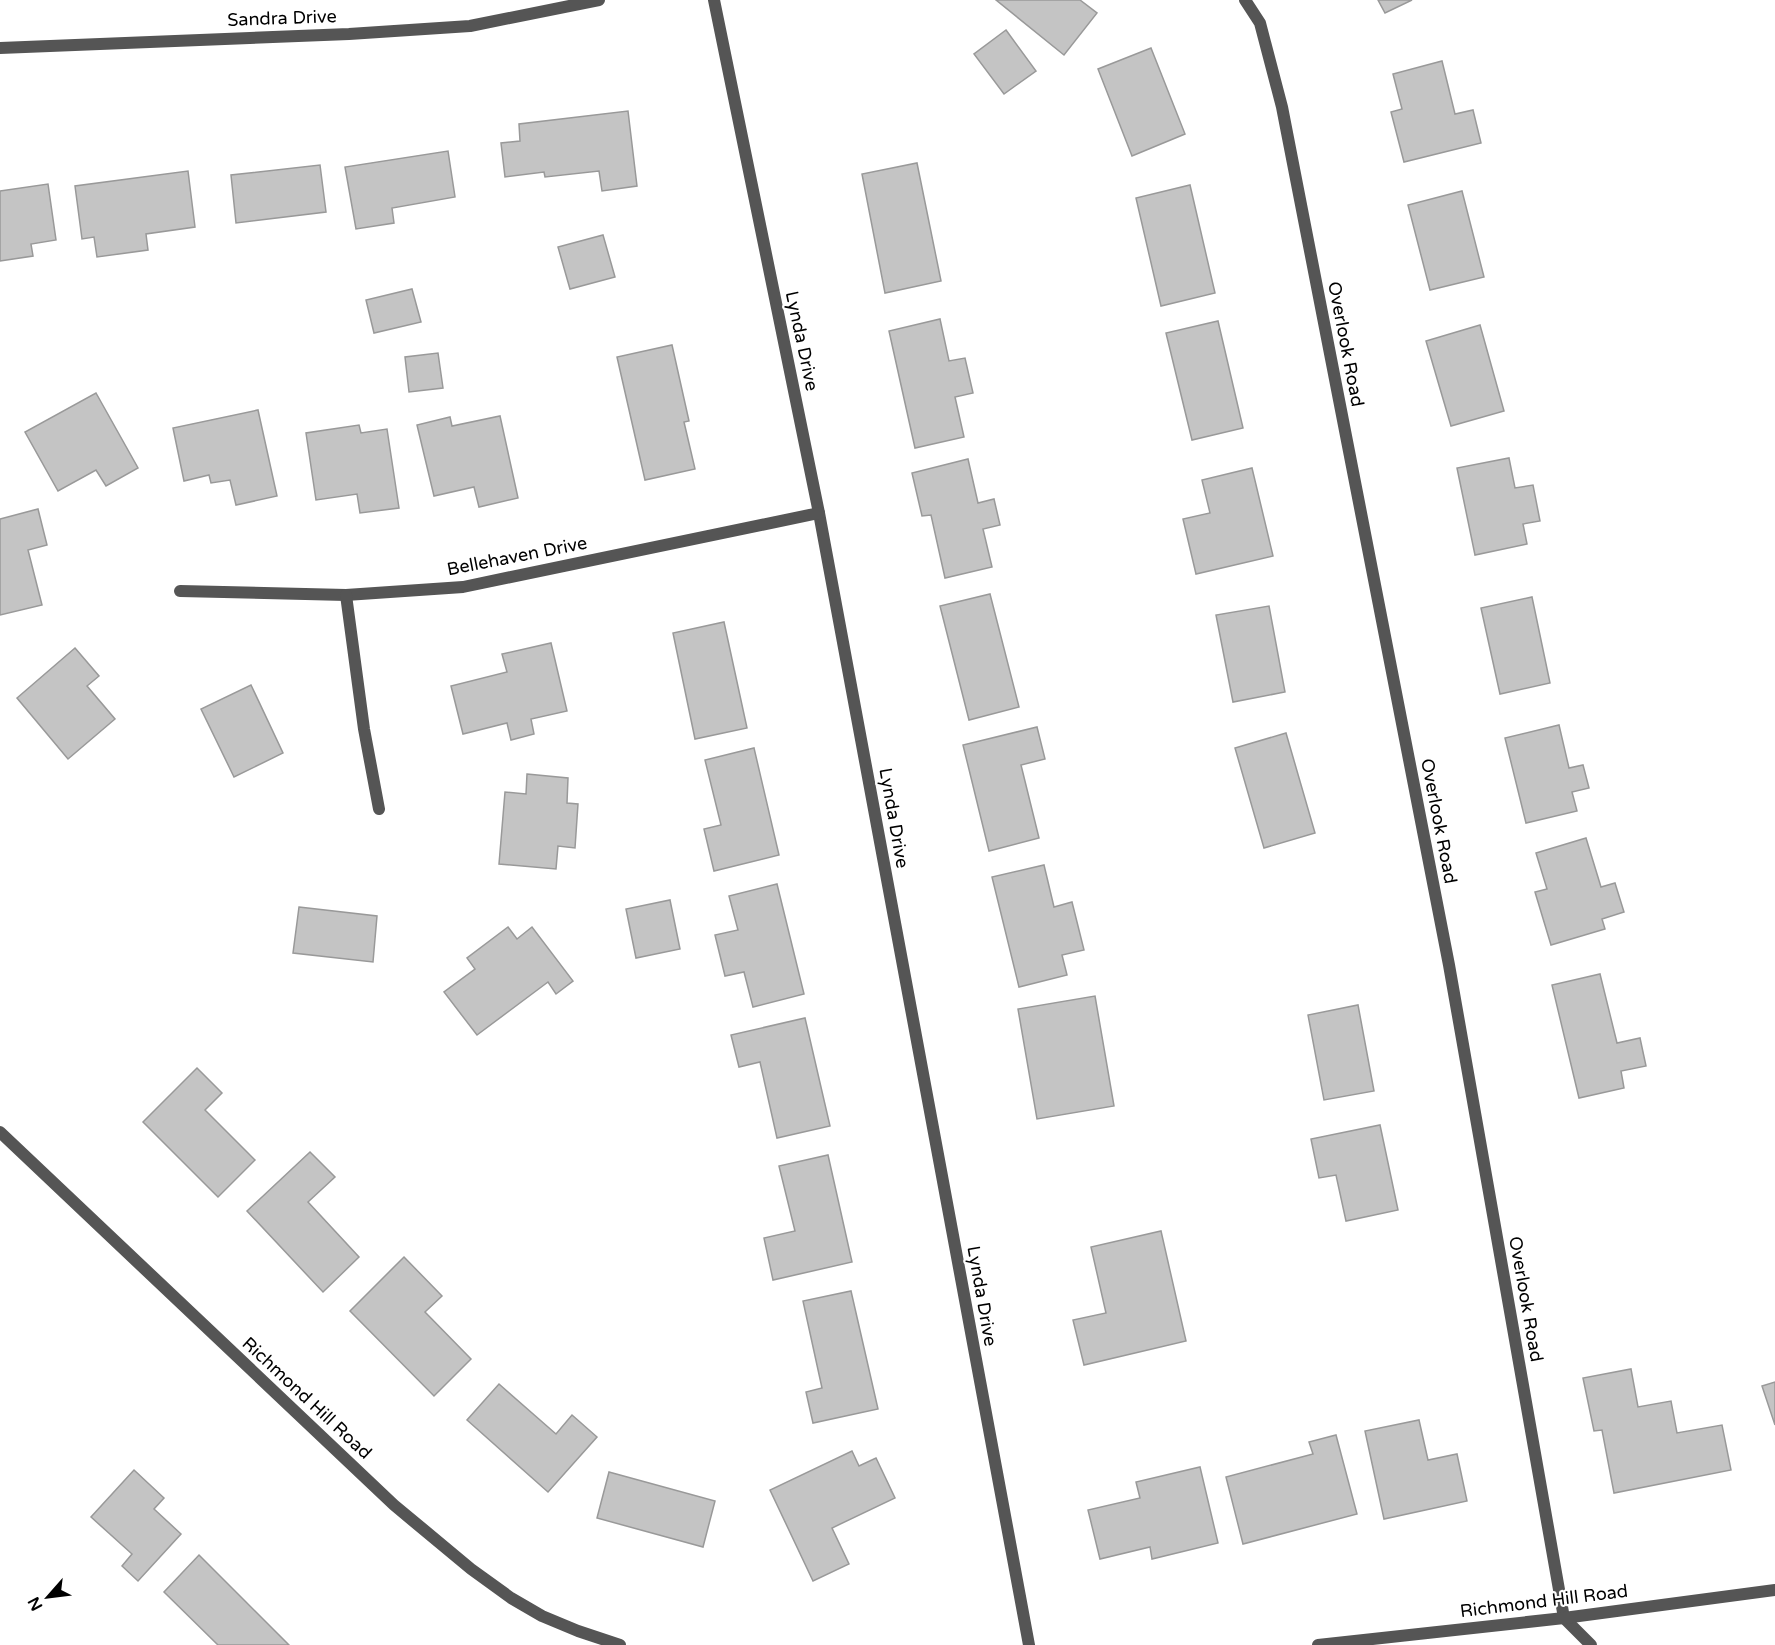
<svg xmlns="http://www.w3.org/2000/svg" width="1775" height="1645" font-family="'Varela Round',sans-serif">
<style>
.building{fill:#c4c4c4;stroke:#999;stroke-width:1.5}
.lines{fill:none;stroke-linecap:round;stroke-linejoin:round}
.minor{stroke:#555;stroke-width:12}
.tertiary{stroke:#555;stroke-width:12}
.labels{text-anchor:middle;stroke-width:4.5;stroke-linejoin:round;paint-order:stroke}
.street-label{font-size:18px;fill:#000;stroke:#fff}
</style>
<rect width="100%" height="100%" fill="#fff"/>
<g class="building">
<path d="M996 0H1080L1097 13 1064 55Z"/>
<path d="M1378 0H1412L1385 13Z"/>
<path d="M1006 30 1036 71 1004 94 974 54Z"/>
<path d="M1151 48 1185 134 1132 156 1098 69Z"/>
<path d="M1442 61 1455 114 1473 110 1481 143 1404 162 1391 112 1402 109 1393 74Z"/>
<path d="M628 111 637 186 602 191 599 171 545 177 544 172 505 177 501 143 520 141 519 124Z"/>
<path d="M448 151 455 197 392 208 394 223 356 229 345 167Z"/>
<path d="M917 163 941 281 885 293 862 174Z"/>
<path d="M320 165 326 212 236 223 231 175Z"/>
<path d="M188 171 195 227 146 234 148 250 97 257 94 237 82 239 75 186Z"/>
<path d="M48 184 56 240 31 244 33 256 0 261V191Z"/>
<path d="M1190 185 1215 293 1161 306 1136 198Z"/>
<path d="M1462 191 1484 277 1430 290 1408 205Z"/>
<path d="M603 235 615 277 570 289 558 247Z"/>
<path d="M412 289 421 322 374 333 366 300Z"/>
<path d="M940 319 949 361 965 358 973 393 955 397 964 437 915 448 889 331Z"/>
<path d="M1218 321 1243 428 1192 440 1166 333Z"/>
<path d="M1480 325 1504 411 1451 426 1426 341Z"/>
<path d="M672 345 689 421 684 422 695 469 645 480 617 357Z"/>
<path d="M438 353 443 388 409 392 405 357Z"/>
<path d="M96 393 138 468 106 486 96 470 58 491 25 432Z"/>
<path d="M258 410 277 496 236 505 230 480 211 483 209 475 184 481 173 428Z"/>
<path d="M500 416 518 498 479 507 474 487 434 496 417 425 450 417 452 426Z"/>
<path d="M359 425 361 433 387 429 399 508 360 513 357 494 316 500 306 433Z"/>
<path d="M1509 458 1515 488 1533 485 1540 521 1523 524 1527 544 1475 555 1457 468Z"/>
<path d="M968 459 978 503 994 499 1000 525 983 529 992 567 945 578 931 515 922 516 912 473Z"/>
<path d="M1252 468 1273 556 1196 574 1183 519 1210 513 1202 480Z"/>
<path d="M38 509 47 545 28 550 42 605 0 615V519Z"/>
<path d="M990 594 1019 707 969 720 940 606Z"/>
<path d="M1532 597 1550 683 1500 694 1481 608Z"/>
<path d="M1269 606 1285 692 1233 702 1216 615Z"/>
<path d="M724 622 747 728 695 739 673 633Z"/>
<path d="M551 643 567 711 531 719 534 734 511 740 507 723 463 734 451 686 507 672 502 654Z"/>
<path d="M75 648 99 676 87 686 115 719 68 759 17 698Z"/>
<path d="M251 685 283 753 234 777 201 709Z"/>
<path d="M1559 725 1569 768 1583 765 1589 788 1572 792 1577 811 1526 823 1505 738Z"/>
<path d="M1037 727 1045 759 1021 765 1039 838 989 851 963 745Z"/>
<path d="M1286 733 1315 833 1264 848 1235 748Z"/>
<path d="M754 748 779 855 714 871 704 829 721 825 705 760Z"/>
<path d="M527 774 568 778 567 803 578 804 575 848 558 846 556 869 499 864 505 792 526 794Z"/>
<path d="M1586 838 1601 887 1615 883 1624 912 1602 919 1605 929 1551 945 1535 892 1547 889 1536 853Z"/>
<path d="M1044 865 1054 907 1072 902 1084 950 1062 955 1067 975 1019 987 992 877Z"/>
<path d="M777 884 804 994 753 1007 744 972 725 976 715 935 738 930 729 896Z"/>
<path d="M670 900 680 949 636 958 626 909Z"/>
<path d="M299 907 377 916 373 962 293 953Z"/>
<path d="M508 927 517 939 532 927 573 981 556 994 548 982 477 1035 444 992 475 969 467 958Z"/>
<path d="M1600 974 1617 1043 1640 1038 1646 1066 1621 1071 1624 1088 1579 1098 1552 985Z"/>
<path d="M1095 996 1114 1106 1037 1119 1018 1009Z"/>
<path d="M1358 1005 1374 1091 1324 1100 1308 1015Z"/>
<path d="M805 1018 830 1126 777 1138 760 1062 739 1067 731 1035Z"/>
<path d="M197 1068 222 1093 205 1110 255 1160 218 1197 143 1122Z"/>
<path d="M1380 1125 1398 1210 1346 1221 1336 1175 1319 1178 1311 1139Z"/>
<path d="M310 1152 335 1177 308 1202 359 1257 323 1292 247 1211Z"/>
<path d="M828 1155 852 1262 773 1280 764 1238 795 1231 779 1166Z"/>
<path d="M1161 1231 1186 1341 1084 1365 1073 1320 1106 1313 1091 1247Z"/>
<path d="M404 1257 442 1296 425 1312 471 1359 434 1396 350 1311Z"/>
<path d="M851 1291 878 1409 813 1423 806 1392 822 1388 803 1301Z"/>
<path d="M1631 1369 1638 1407 1671 1401 1677 1433 1722 1425 1731 1470 1614 1493 1602 1430 1594 1431 1583 1378Z"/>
<path d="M1775 1382V1425L1762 1386Z"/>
<path d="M499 1384 556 1434 572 1415 597 1437 548 1492 467 1420Z"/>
<path d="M1419 1420 1428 1460 1457 1454 1467 1501 1384 1519 1365 1431Z"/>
<path d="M1336 1435 1357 1514 1243 1544 1226 1477 1313 1454 1309 1442Z"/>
<path d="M852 1451 859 1466 876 1458 895 1498 832 1528 849 1564 813 1581 770 1490Z"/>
<path d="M1200 1467 1218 1543 1152 1559 1150 1547 1100 1559 1088 1510 1140 1498 1136 1482Z"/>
<path d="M134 1470 164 1498 154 1509 181 1534 138 1581 122 1566 132 1554 91 1517Z"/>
<path d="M609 1472 715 1501 703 1547 597 1518Z"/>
<path d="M199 1555 289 1645H218L164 1592Z"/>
</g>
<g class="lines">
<g class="minor">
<path d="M714 0 819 513 1029 1645"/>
<path d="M1245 0 1260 23 1282 107 1449 965 1564 1618 1591 1645"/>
<path d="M0 48 349 34 470 26 599 0"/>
<path d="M180 591 346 595 463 587 819 513"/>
<path d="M346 595 364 729 379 809"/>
</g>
<g class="tertiary">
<path d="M0 1132 394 1505 471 1569 511 1598 542 1616 578 1631 620 1645"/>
<path d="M1318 1645 1564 1618 1775 1590"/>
</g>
</g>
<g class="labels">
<g class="street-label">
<text transform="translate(282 18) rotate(-2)" y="6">Sandra Drive</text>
<text transform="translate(802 341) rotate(78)" y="6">Lynda Drive</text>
<text transform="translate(1346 344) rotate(79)" y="6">Overlook Road</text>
<text transform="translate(517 556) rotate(-11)" y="6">Bellehaven Drive</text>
<text transform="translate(894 818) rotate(80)" y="6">Lynda Drive</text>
<text transform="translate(1439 821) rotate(79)" y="6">Overlook Road</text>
<text transform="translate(982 1296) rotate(80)" y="6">Lynda Drive</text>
<text transform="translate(1526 1299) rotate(80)" y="6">Overlook Road</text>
<text transform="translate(307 1398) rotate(43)" y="6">Richmond Hill Road</text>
<text transform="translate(1544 1601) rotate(-7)" y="6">Richmond Hill Road</text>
</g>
</g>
<g transform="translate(48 1597) rotate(242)" stroke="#ffffff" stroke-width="4.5" paint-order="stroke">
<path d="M0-4.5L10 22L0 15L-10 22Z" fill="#000000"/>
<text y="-9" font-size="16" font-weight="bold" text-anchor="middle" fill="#000000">N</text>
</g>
</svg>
